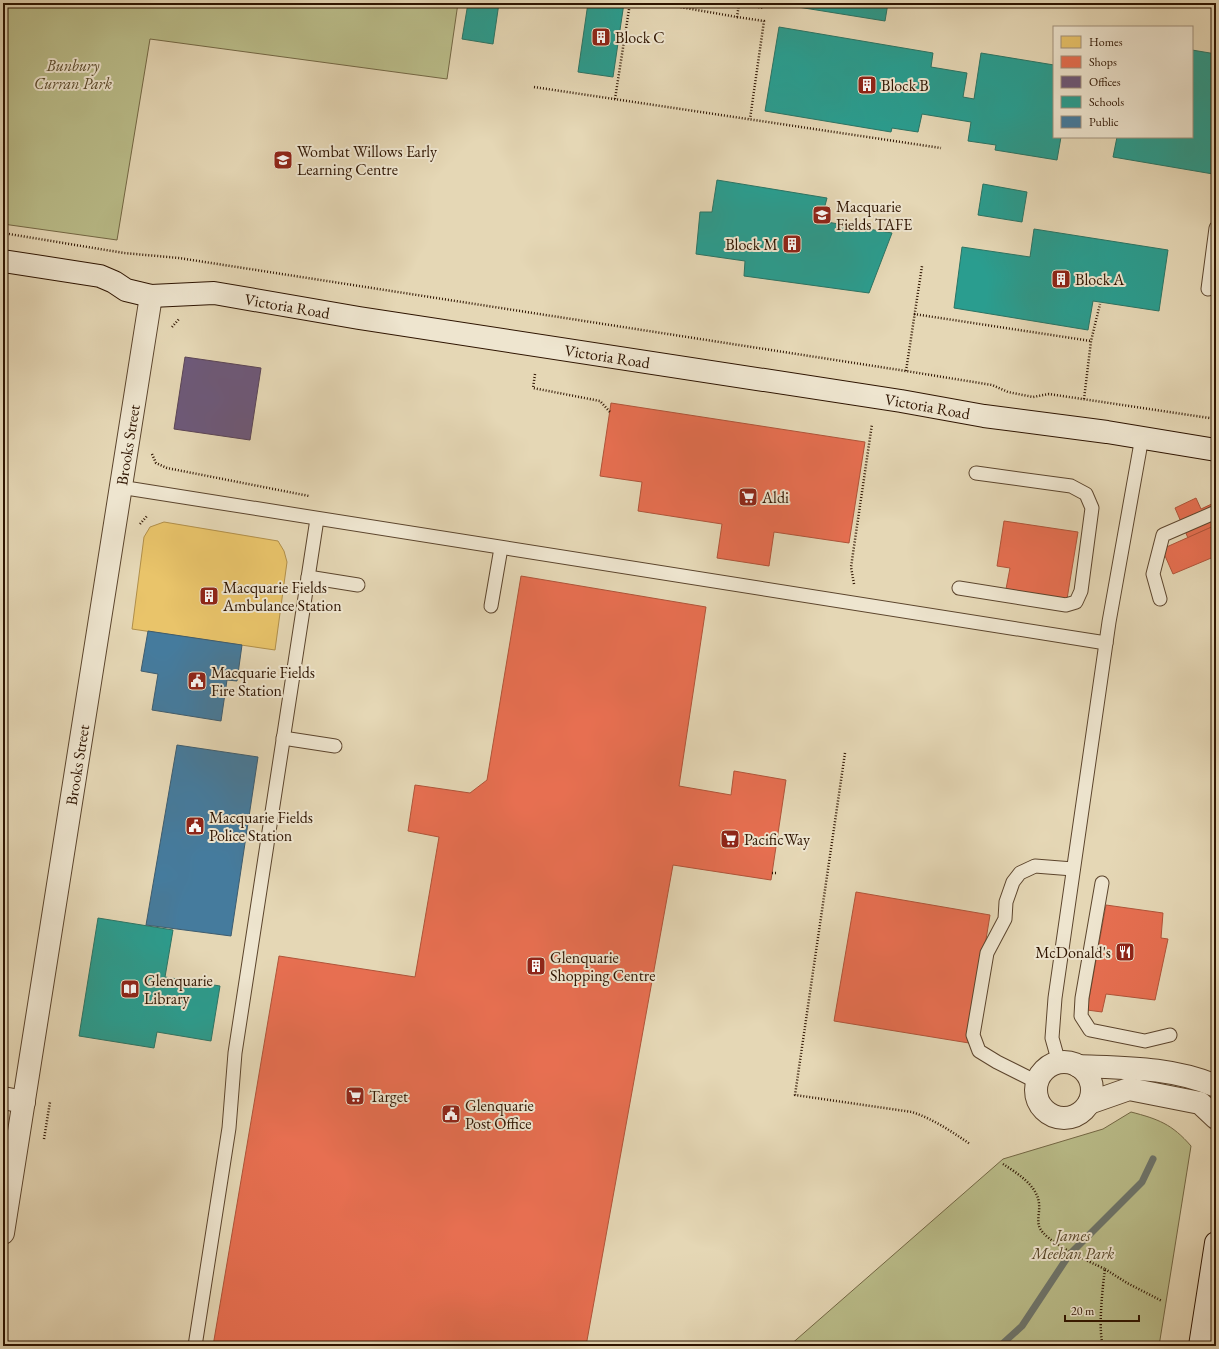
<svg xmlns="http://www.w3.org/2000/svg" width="1219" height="1349" font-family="'EB Garamond',serif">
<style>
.green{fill:#babd8a;stroke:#746845}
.homes{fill:#e9c46a;stroke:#b18f4a}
.shops{fill:#e76f51;stroke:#b05439}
.offices{fill:#6d597a;stroke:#5a4455}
.schools{fill:#2a9d8f;stroke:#2b7464}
.public{fill:#457b9d;stroke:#3e5c6e}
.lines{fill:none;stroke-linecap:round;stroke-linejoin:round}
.stream{stroke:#6e766d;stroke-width:7}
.lane-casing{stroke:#5c452d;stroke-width:15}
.street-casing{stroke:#5c452d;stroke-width:24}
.secondary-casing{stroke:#2e1400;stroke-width:24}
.path{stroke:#2e1400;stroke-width:2.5;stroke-dasharray:1 2;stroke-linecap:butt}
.lane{stroke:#eee5cf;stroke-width:13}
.street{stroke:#eee5cf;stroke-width:22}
.secondary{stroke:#eee5cf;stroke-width:22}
.labels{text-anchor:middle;stroke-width:4;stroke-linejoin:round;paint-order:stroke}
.poi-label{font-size:16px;fill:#2e1400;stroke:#eee5cf;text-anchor:start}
.park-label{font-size:16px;font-style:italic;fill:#584729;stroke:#eee5cf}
.street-label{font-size:16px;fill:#2e1400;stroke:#eee5cf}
</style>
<rect width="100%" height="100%" fill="#e5d7b5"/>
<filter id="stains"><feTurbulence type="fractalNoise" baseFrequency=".005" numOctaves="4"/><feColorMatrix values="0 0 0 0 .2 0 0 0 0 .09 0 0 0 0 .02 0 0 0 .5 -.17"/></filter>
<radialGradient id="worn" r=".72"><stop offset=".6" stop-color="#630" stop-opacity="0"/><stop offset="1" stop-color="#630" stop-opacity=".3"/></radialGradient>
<g class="green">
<path d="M3 3H458L447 79 150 39 117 240 3 224Z"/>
<path d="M1131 1112C1158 1119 1172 1124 1191 1146L1159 1346H789L1003 1159 1103 1129Z"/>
</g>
<path class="homes" d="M164 522 278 541 284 551 287 562 275 650 132 629 144 537 150 527Z"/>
<g class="shops">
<path d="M611 403 865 442 849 543 774 532 769 566 717 558 722 524 638 511 642 482 600 476Z"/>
<path d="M1196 498 1201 509 1216 502V525L1188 538 1175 508Z"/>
<path d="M1004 521 1078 532 1067 599 1006 589 1010 568 997 566Z"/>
<path d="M1216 525V556L1173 574 1162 549Z"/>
<path d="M521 576 706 607 679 786 731 795 734 771 786 780 771 880 673 865 586 1346H213L279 956 415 977 439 837 408 831 415 785 470 793 487 780Z"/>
<path d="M856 892 990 915 969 1043 834 1021Z"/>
<path d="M1106 905 1163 913 1161 938 1168 939 1155 1000 1106 994 1102 1012 1087 1010Z"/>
</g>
<path class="offices" d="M185 357 261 368 250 440 174 429Z"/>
<g class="schools">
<path d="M468 3H499L493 44 462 39Z"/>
<path d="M588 3H624L613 77 578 72Z"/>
<path d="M773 3H888L885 21Z"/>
<path d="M779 27 933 53 931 67 967 73 963 97 974 99 981 53 1054 65V137H1061L1057 160 995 150 996 145 968 141 971 122 922 114 918 132 892 128 891 132 765 111Z"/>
<path d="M1192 50 1216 54V155L1213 174 1113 157 1117 137H1192Z"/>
<path d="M717 180 827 198 821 221 892 233 869 293 744 276 745 261 696 254 700 212H712Z"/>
<path d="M983 184 1027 192 1022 222 978 215Z"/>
<path d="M1034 229 1168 250 1159 311 1093 301 1088 330 954 308 962 247 1030 257Z"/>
<path d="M98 918 173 930 165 977 220 986 211 1041 157 1032 154 1048 79 1036Z"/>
</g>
<g class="public">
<path d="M148 631 242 645 237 681 227 680 221 721 152 710 158 674 141 671Z"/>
<path d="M177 745 258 757 231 936 146 925Z"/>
</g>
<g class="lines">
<path class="stream" d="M1000 1346 1022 1326 1069 1255 1142 1182 1153 1159"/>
<g class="lane-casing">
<g id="lane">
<path d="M1208 289 1216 228"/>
<path d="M120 487 1106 643"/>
<path d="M308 577 358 585"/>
<path d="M959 588 1066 605 1076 602 1081 591 1092 508 1086 494 1071 486 976 473"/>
<path d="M1160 599 1153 574 1163 535 1216 512"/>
<path d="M491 606 501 548"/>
<path d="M283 738 335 746"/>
<path d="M1102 883 1082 998 1081 1016 1090 1030 1145 1041 1170 1035"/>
<path d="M1059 1063 1052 1038 1055 998 1109 622 1142 437"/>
<path d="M1037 1082 997 1062 979 1051 973 1035 987 953 1005 919 1006 902 1013 882 1020 873 1035 866 1073 869"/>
<path d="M195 1346 229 1128 235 1053 317 519"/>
</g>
</g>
<g class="street-casing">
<g id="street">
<circle cx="1064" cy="1090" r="28"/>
<path d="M1078 1066C1124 1068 1172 1067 1216 1086"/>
<path d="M3 1098 24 1102"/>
<path d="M1089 1103 1129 1089 1200 1103 1216 1118"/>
<path id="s1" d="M3 1233 151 296"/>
</g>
</g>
<g class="secondary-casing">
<g id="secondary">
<path id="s2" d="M3 261 100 276 114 282 126 290 151 296 214 293 359 318 901 401 984 416 1107 432 1216 450"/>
<path d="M1200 1346 1216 1243"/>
</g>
</g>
<g class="path">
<path d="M657 3 737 17 739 4 764 8 765 3"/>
<path d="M737 17 764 21 750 119"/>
<path d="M534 87 941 148"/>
<path d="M615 99 630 3"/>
<path d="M3 233 124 253 179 258 906 371 992 385 1008 392 1033 397 1049 394 1216 419"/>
<path d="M914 314 1091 341"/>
<path d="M172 327 179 319"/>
<path d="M906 371 922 266"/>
<path d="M535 374 533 388 600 401 610 412"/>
<path d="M1084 399 1091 341 1100 304"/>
<path d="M152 454 156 463 167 468 309 496"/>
<path d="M140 524 147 516"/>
<path d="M854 584 851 567 872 424"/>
<path d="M845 753 795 1095 912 1112C933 1119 951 1131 970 1144"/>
<path d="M772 873H776"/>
<path d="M3 1032 5 1018"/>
<path d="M44 1139 50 1102"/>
<path d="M1003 1164C1017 1173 1038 1186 1039 1204 1040 1211 1037 1219 1039 1226 1044 1242 1090 1262 1105 1269 1103 1283 1097 1337 1104 1346"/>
<path d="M1105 1269 1127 1283 1162 1301"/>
</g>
<use href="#lane" class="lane"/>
<use href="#street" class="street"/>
<use href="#secondary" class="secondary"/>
</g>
<defs>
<g id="building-square" transform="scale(1)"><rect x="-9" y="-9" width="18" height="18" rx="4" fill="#8f2418" stroke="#eee5cf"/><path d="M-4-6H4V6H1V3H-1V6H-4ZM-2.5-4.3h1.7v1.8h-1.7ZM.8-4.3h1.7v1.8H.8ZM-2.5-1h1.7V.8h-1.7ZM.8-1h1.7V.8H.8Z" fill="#fff"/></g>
<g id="school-square" transform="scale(1)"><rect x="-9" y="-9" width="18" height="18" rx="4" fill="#8f2418" stroke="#eee5cf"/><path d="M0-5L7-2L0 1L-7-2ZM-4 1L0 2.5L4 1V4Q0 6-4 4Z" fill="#fff"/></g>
<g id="university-square" transform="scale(1)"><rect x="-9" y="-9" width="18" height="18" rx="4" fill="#8f2418" stroke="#eee5cf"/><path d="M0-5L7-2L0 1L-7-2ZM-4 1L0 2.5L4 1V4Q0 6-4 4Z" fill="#fff"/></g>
<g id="supermarket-square" transform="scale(1)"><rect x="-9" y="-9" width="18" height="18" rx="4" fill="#8f2418" stroke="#eee5cf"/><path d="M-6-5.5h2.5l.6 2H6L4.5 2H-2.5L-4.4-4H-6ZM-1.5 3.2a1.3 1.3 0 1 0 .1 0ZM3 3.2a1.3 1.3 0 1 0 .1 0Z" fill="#fff"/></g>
<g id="civic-square" transform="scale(1)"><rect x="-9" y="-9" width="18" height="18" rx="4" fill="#8f2418" stroke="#eee5cf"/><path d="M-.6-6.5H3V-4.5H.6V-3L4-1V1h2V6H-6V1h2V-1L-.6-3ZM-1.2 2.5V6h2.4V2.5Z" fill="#fff"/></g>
<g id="restaurant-square" transform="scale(1)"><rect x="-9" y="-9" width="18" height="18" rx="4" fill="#8f2418" stroke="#eee5cf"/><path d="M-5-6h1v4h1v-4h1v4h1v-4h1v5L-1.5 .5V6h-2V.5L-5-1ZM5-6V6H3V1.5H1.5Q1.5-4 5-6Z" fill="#fff"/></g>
<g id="library-square" transform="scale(1)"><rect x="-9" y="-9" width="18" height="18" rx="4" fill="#8f2418" stroke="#eee5cf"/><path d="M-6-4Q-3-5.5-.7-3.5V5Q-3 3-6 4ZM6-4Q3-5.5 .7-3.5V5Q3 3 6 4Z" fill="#fff"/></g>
</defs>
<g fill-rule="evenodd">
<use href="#building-square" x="601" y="37"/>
<use href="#building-square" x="867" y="85"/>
<use href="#school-square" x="283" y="160"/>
<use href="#university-square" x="822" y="215"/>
<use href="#building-square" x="792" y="244"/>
<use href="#building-square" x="1061" y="279"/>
<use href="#supermarket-square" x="748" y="497"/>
<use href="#building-square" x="209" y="596"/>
<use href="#civic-square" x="197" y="681"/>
<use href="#civic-square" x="195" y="826"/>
<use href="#supermarket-square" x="730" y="839"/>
<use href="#restaurant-square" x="1125" y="952"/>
<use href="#building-square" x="536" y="966"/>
<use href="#library-square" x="130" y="989"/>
<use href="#supermarket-square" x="355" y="1096"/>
<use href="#civic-square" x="451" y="1114"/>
</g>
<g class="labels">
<g class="poi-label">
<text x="615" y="43">Block C</text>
<text x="881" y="91">Block B</text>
<text x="297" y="157">Wombat Willows Early<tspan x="297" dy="18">Learning Centre</tspan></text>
<text x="836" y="212">Macquarie<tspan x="836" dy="18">Fields TAFE</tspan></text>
<text x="778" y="250" text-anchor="end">Block M</text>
<text x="1075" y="285">Block A</text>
<text x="762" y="503">Aldi</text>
<text x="223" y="593">Macquarie Fields<tspan x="223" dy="18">Ambulance Station</tspan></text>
<text x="211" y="678">Macquarie Fields<tspan x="211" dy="18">Fire Station</tspan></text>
<text x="209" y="823">Macquarie Fields<tspan x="209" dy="18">Police Station</tspan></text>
<text x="744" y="845">PacificWay</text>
<text x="1111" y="958" text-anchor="end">McDonald's</text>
<text x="550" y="963">Glenquarie<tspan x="550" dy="18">Shopping Centre</tspan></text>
<text x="144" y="986">Glenquarie<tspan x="144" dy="18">Library</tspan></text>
<text x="369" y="1102">Target</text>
<text x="465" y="1111">Glenquarie<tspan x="465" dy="18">Post Office</tspan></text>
</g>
<g class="park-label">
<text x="73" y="71">Bunbury<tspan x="73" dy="18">Curran Park</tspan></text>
<text x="1073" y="1241">James<tspan x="1073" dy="18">Meehan Park</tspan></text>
</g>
<g class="street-label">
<text dy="6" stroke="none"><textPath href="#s2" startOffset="291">Victoria Road</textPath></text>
<text dy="6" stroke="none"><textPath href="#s2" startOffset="615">Victoria Road</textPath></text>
<text dy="6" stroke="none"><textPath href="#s2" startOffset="939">Victoria Road</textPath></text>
<text dy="6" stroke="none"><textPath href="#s1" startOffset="798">Brooks Street</textPath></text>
<text dy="6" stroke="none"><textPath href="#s1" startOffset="474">Brooks Street</textPath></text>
</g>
</g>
<rect width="1219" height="1349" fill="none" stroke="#e5d7b5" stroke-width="16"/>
<rect x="4" y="4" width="1211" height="1341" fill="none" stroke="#2e1400" stroke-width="2"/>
<rect x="8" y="8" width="1203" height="1333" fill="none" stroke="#2e1400"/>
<rect x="1053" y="26" width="140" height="112" fill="#eee5cf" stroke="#a1917c"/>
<rect x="1061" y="36" width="20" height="12" fill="#e9c46a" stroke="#a1917c"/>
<text x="1089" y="46" font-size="12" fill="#2e1400">Homes</text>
<rect x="1061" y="56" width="20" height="12" fill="#e76f51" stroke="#a1917c"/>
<text x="1089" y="66" font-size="12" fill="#2e1400">Shops</text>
<rect x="1061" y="76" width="20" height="12" fill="#6d597a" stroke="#a1917c"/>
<text x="1089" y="86" font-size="12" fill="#2e1400">Offices</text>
<rect x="1061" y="96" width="20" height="12" fill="#2a9d8f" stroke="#a1917c"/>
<text x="1089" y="106" font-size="12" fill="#2e1400">Schools</text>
<rect x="1061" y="116" width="20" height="12" fill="#457b9d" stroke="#a1917c"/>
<text x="1089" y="126" font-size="12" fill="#2e1400">Public</text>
<path d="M1065 1315v6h74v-6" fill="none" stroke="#2e1400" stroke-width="2"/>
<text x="1071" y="1315" font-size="12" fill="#2e1400" stroke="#eee5cf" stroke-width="3" paint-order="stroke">20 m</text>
<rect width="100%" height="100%" filter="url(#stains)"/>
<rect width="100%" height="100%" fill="url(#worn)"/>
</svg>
